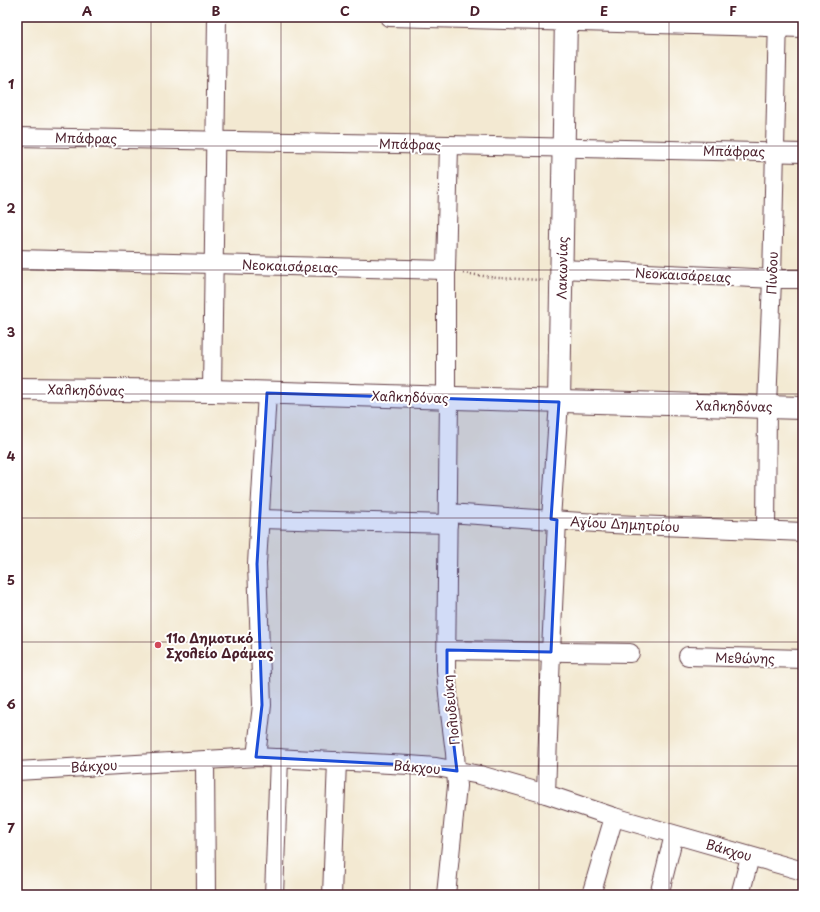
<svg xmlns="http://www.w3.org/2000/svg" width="820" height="912" font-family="'Playpen Sans',sans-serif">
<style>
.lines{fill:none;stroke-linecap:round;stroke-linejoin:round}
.minor-casing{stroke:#633d44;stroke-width:20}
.tertiary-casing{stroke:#633d44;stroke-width:24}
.path{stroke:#633d44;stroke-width:2.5;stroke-dasharray:1 3;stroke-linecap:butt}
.minor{stroke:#fff;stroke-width:18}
.tertiary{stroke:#fff;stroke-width:22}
.marked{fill:#1d4ed8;fill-opacity:0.2;stroke:#1d4ed8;stroke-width:3;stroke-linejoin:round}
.grid{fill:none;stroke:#4a1f2b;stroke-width:1;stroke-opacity:0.55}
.poi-dot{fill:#d1495b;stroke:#fff;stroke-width:1.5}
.labels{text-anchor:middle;stroke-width:4;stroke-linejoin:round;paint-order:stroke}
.street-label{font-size:13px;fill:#4a1f2b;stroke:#fff}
.poi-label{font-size:13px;font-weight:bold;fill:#4a1f2b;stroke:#fff;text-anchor:start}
.neatline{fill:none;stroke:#4a1f2b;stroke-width:1.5}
.grid-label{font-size:13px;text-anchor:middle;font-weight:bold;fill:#4a1f2b}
</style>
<rect width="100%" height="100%" fill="#fff"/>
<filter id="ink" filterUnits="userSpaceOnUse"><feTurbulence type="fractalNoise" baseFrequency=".025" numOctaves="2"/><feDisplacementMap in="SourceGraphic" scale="8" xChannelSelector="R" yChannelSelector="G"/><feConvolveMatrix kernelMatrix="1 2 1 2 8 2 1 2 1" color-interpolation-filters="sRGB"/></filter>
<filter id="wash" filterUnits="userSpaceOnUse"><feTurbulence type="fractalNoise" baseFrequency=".012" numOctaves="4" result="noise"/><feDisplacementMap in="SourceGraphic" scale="16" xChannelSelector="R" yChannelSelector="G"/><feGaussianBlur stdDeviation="0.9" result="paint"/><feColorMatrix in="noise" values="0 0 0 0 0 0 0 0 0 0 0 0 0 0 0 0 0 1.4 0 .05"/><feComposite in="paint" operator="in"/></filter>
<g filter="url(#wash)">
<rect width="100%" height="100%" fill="#f3e9d2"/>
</g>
<g filter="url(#ink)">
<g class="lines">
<g class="minor-casing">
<g id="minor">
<path d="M389 17 803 28"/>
<path d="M17 137 449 145 803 153"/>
<path d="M17 259 446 270"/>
<path d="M562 269 772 279H803"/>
<path d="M212 391 217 17"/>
<path d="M446 398V270L449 145"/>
<path d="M448 513 612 524 803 532"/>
<path d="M260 519 448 524"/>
<path d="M551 519 559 402"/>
<path d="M766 530 767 406 772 279 778 17"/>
<path d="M447 650 630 653"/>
<path d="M688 656 803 659"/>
<path d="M256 757 262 705 257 564 267 393"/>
<path d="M205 761 206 895"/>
<path d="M17 771 256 757 409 765 436 767 480 775 546 794 614 817 803 871"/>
<path d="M546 794 551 652 557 520"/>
<path d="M274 895 279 758"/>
<path d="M332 895 337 761"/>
<path d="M446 895 457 786 455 753 449 705 446 670 449 398"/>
<path d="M591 895 614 817"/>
<path d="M659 895 674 835"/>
<path d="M740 895 750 857"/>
</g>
</g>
<g class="tertiary-casing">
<g id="tertiary">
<path d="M17 389 212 391 803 408"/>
<path d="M559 402 566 17"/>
</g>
</g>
<path class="path" d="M463 273 497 278 543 280"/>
<use href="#minor" class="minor"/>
<use href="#tertiary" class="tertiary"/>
</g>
</g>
<path class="marked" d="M267 393 559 402 551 519 557 520 551 652 447 650V688L457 771 409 765 256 757 262 705 257 564Z"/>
<path class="grid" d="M151 17V895M281 17V895M410 17V895M539 17V895M669 17V895M17 146H803M17 270H803M17 394H803M17 518H803M17 642H803M17 766H803"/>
<circle class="poi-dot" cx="158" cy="645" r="4"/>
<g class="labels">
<g class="street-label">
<text transform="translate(86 138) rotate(1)" y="5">Μπάφρας</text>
<text transform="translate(410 144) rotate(1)" y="5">Μπάφρας</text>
<text transform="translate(734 151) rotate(1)" y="5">Μπάφρας</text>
<text transform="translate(290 266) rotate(2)" y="5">Νεοκαισάρειας</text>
<text transform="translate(562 268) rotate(-89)" y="5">Λακωνίας</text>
<text transform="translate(772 273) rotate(-88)" y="5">Πίνδου</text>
<text transform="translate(683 275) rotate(3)" y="5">Νεοκαισάρειας</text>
<text transform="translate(86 390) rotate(1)" y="5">Χαλκηδόνας</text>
<text transform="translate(410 397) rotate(2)" y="5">Χαλκηδόνας</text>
<text transform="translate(734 406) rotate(1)" y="5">Χαλκηδόνας</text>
<text transform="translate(625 524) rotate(3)" y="5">Αγίου Δημητρίου</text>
<text transform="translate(745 658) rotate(1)" y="5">Μεθώνης</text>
<text transform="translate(451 710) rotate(-96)" y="5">Πολυδεύκη</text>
<text transform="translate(94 766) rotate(-3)" y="5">Βάκχου</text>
<text transform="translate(417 767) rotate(5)" y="5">Βάκχου</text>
<text transform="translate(729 850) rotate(16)" y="5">Βάκχου</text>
</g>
<g class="poi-label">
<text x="166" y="643">11ο Δημοτικό<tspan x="166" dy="15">Σχολείο Δράμας</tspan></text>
</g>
</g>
<rect width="820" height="912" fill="none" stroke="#fff" stroke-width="44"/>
<rect x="22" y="22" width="776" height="868" class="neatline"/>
<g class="grid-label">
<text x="87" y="16">A</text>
<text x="216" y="16">B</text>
<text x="345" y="16">C</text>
<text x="475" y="16">D</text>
<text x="604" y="16">E</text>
<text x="733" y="16">F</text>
<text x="11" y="89">1</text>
<text x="11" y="213">2</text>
<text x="11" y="337">3</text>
<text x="11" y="461">4</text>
<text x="11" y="585">5</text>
<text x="11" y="709">6</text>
<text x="11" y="833">7</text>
</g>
</svg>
